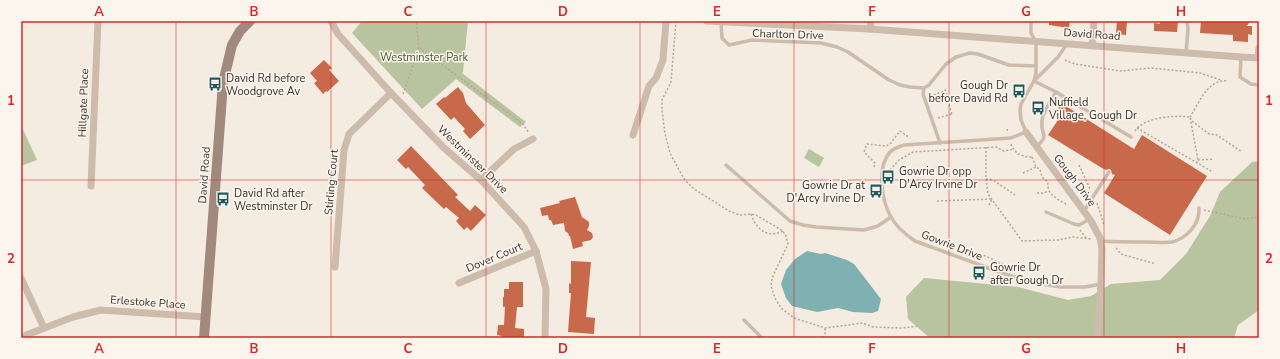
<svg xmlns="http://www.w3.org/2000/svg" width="1280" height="359" font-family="'Nunito Sans',sans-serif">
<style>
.green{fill:#b8c4a0}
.water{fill:#7fb0b2}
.building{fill:#c8694b}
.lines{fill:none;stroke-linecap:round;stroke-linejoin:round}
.path{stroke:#b9a596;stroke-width:1.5;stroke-dasharray:2 2;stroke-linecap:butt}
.lane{stroke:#cdbbac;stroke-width:3.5}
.street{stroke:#cdbbac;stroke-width:7}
.secondary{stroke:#a18a7d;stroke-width:10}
.grid{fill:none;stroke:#d62828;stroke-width:1;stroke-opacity:0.55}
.labels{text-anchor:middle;stroke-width:3;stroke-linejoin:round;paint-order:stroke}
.street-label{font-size:11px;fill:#3b302b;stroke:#fbf5ee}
.park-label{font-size:11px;fill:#4a5a2e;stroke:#fbf5ee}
.poi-label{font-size:11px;fill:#3b302b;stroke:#fbf5ee;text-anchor:start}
.neatline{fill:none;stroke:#d62828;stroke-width:1.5}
.grid-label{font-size:13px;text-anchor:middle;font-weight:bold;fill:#d62828}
</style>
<rect width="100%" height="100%" fill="#f4ebe1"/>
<g class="green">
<path d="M362 21H468L463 72 462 73 526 122 520 127 456 79 422 109 352 33Z"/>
<path d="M21 125 37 160 21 166Z"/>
<path d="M809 149 824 158 819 167 804 158Z"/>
<path d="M1259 161V310L1238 325 1234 338H930L908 319 906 297 924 278 1018 287 1068 300 1091 296 1111 284 1160 280 1186 254 1210 216 1220 192 1252 162Z"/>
</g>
<path class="water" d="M807 251 821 254 825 253 847 260 854 264 881 299 878 311 872 313 853 312 838 308 817 312 792 306 786 298 781 284 786 270 795 259Z"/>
<g class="building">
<path d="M1049 21H1070L1069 28 1049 25Z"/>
<path d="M1117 21H1127L1126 35 1116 34Z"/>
<path d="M1160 21H1178L1177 32 1154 31V23L1160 24Z"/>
<path d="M1201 21H1250L1247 26H1252V35L1248 34V42L1233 41V35L1200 33Z"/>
<path d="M324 60 332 68 329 70 339 81 327 92 326 91 323 94 314 83 317 81 310 73Z"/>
<path d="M458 87 463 93 466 103 485 125 470 139 463 131 465 129 454 117 451 120 436 104 444 97 445 98Z"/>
<path d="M1061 103 1134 149 1142 135 1207 176 1170 235 1104 193 1115 175 1112 174 1111 170 1109 169 1106 170 1102 168 1048 135 1060 117 1055 114Z"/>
<path d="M411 146 458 195 455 197 470 211 475 205 486 215 471 231 467 227 464 230 456 221 459 218 446 207 444 209 422 188 425 185 408 167 406 169 397 160Z"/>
<path d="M575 197 582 217 589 222V226L587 230 592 233 593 237 591 240 582 242 583 246 573 249 570 236H569L568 233 565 231 564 223 553 225 551 220H549L548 215 542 216 540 208 560 203 559 201Z"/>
<path d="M571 261 591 262 586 317 595 318 594 334 568 332 571 293H569V283L571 284Z"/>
<path d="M509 282H523V307H517L515 328 524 329V338H502V336L497 335 498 325H504L505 307H503V297H504V289H509Z"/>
</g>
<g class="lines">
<g class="path">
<path d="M676 21 671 82 662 100V110L665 134 670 153 679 170 685 180 694 189 729 211 740 215 751 214 756 215 783 231 786 236 788 244 772 278 771 286 775 298 781 308 794 318 825 328 863 323 873 327 902 328 919 326"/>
<path d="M419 48 523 124 529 133"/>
<path d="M1065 60 1075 64 1120 71 1151 68 1171 70 1200 73 1221 80"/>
<path d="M945 89 952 115"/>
<path d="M403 94 419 48 416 21"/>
<path d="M930 96 945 91"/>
<path d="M1190 117C1199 103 1208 78 1228 81"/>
<path d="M938 118 952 114"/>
<path d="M1192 121 1209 134 1217 135 1242 152"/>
<path d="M1137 128 1211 171"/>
<path d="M1007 129 1008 133"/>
<path d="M1135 131C1144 117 1175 115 1190 117L1198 160 1197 162"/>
<path d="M1011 144C1015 154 1022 157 1032 157"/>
<path d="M986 147V179L988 194 1022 241 1058 240 1073 237 1091 239"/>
<path d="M1032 157 1036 167 1040 169 1042 177 1048 182C1046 195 1059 200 1068 205"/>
<path d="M1198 160 1214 159"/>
<path d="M1079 165 1090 189"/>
<path d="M874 167 875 163 864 152 867 144 886 146 890 144 900 131 910 138"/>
<path d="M890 170 899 160 913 152 996 147 1004 151 1014 149"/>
<path d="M1023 173 1036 167"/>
<path d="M986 179 993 180 1015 195"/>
<path d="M1037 193H1044L1048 191"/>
<path d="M937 201 992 199 988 207"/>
<path d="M1097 203 1101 215 1104 226"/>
<path d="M1204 210 1245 219 1259 217"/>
<path d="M751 214C756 229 767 239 783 231"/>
<path d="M1080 230 1086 238"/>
<path d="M1116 248 1121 254 1156 264"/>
<path d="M968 253C989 251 1003 272 1026 268"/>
<path d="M823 338 825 334V328"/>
</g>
<g class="lane">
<path d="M1031 21V33L1036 42V73L1034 81 1021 104 1020 110 1021 120 1026 132 1011 138 904 145C899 147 894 148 890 152 876 168 882 201 891 217 897 228 906 235 915 241L999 272 1035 283 1061 287H1085L1101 284"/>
<path d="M721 22 722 38 729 45 752 40 821 43 837 47 848 52 889 80 900 85 910 87 924 88 929 85 946 64 956 57 970 53 978 54 1009 65 1036 66"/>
<path d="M1186 54 1188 29 1187 21"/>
<path d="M1241 57 1240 77 1251 84 1259 85"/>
<path d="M1034 81 1056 92 1131 137"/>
<path d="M1034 81 1058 57 1067 44"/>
<path d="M924 88 923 94 940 143"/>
<path d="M1036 147C1051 134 1040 136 1042 121 1042 113 1052 99 1056 92"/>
<path d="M726 165 790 221 803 225 816 227 864 230 878 226 891 217"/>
<path d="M1084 211 1109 172"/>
<path d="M1046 212 1074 224 1079 225 1090 219"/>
<path d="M1101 241C1116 242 1132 242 1147 242 1155 242 1164 243 1172 242 1187 238 1200 224 1199 208"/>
<path d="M744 320 762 338"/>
</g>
<g class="street">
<path d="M331 21 338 34 391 93 443 147 481 180 524 227 536 251 546 289 545 338"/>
<path d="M707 21 870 29 1241 57 1258 58 1259 48"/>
<path d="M870 29 871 21"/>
<path d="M1092 45 1094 21"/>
<path d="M1026 132 1091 221 1100 238 1102 249 1101 284 1097 338"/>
<path d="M633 135 649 86 656 78 663 60 666 21"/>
<path d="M481 180 514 149 533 139"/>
<path d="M91 186 98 21"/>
<path d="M335 267 344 150 349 134 391 93"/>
<path d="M21 278 44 328"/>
<path d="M459 283 536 251"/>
<path d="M21 337 73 317 101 310 205 317"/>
</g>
<path class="secondary" d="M204 338 223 83 232 45 240 31 250 21"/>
</g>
<path class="grid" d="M176 21V338M331 21V338M486 21V338M640 21V338M794 21V338M949 21V338M1104 21V338M21 180H1259"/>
<defs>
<g id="bus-bare" transform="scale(1.08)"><path d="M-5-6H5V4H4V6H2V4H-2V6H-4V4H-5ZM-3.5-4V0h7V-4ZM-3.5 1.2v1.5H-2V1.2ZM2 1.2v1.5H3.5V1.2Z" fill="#1f5a5e" stroke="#fbf5ee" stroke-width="2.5" paint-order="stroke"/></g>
</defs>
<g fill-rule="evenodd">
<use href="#bus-bare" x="215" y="84"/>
<use href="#bus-bare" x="1019" y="91"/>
<use href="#bus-bare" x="1038" y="108"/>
<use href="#bus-bare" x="888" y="177"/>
<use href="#bus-bare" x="876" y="191"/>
<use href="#bus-bare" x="223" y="199"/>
<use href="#bus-bare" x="979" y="273"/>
</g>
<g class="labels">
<g class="street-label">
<text transform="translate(788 34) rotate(2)" y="4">Charlton Drive</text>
<text transform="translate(1092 34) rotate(4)" y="4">David Road</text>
<text transform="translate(83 103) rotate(-88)" y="4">Hillgate Place</text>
<text transform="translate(473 159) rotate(44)" y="4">Westminster Drive</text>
<text transform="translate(204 175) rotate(-86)" y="4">David Road</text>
<text transform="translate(1075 180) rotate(53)" y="4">Gough Drive</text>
<text transform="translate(331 182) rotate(-85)" y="4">Stirling Court</text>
<text transform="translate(952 245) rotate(21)" y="4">Gowrie Drive</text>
<text transform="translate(494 257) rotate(-23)" y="4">Dover Court</text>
<text transform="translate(148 302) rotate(4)" y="4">Erlestoke Place</text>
</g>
<g class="park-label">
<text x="424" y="61">Westminster Park</text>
</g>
<g class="poi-label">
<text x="226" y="82">David Rd before<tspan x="226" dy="13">Woodgrove Av</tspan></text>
<text x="1008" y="89" text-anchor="end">Gough Dr<tspan x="1008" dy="13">before David Rd</tspan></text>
<text x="1049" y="106">Nuffield<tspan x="1049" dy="13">Village, Gough Dr</tspan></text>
<text x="899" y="175">Gowrie Dr opp<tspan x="899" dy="13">D'Arcy Irvine Dr</tspan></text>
<text x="865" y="189" text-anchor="end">Gowrie Dr at<tspan x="865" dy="13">D'Arcy Irvine Dr</tspan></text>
<text x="234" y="197">David Rd after<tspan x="234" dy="13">Westminster Dr</tspan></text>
<text x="990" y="271">Gowrie Dr<tspan x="990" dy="13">after Gough Dr</tspan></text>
</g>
</g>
<rect width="1280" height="359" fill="none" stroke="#fbf5ee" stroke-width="44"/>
<rect x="22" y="22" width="1236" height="315" class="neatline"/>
<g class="grid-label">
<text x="99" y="16">A</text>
<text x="254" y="16">B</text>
<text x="408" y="16">C</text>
<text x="563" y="16">D</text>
<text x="717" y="16">E</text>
<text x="872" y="16">F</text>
<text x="1026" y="16">G</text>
<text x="1181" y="16">H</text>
<text x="11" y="105">1</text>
<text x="1269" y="105">1</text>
<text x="11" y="263">2</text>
<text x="1269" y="263">2</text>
<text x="99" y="353">A</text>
<text x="254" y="353">B</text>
<text x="408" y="353">C</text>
<text x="563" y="353">D</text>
<text x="717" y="353">E</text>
<text x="872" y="353">F</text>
<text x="1026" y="353">G</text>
<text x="1181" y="353">H</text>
</g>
</svg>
